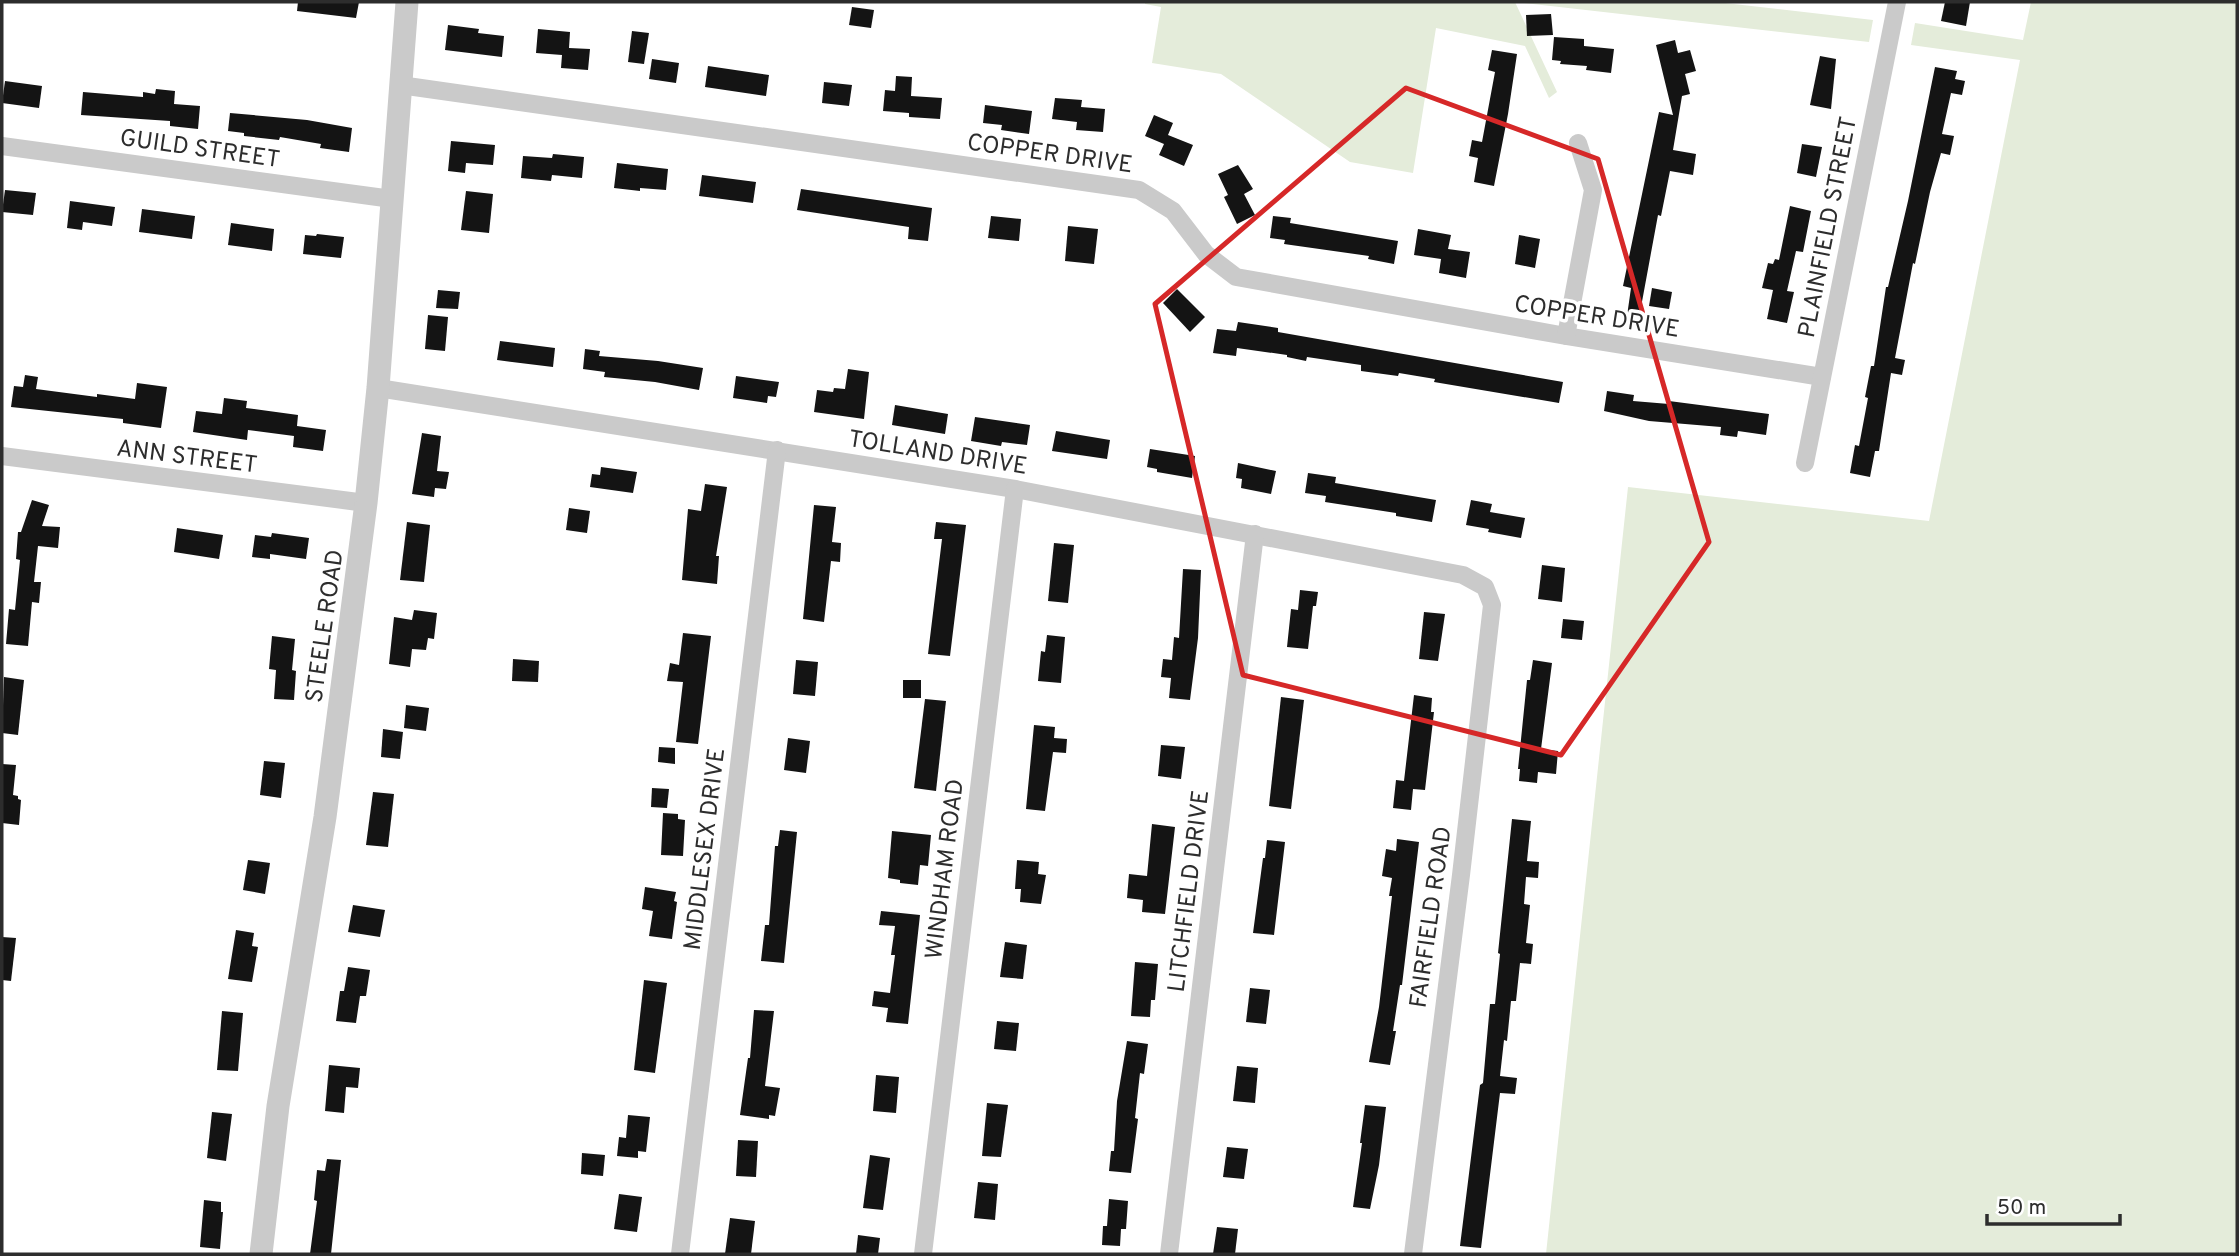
<svg xmlns="http://www.w3.org/2000/svg" width="2239" height="1256" font-family="Overpass,sans-serif">
<style>
.green{fill:#e4ecda}
.building{fill:#141414}
.lines{fill:none;stroke-linecap:round;stroke-linejoin:round}
.minor{stroke:#cacaca;stroke-width:18}
.tertiary{stroke:#cacaca;stroke-width:23}
.marked{fill:none;stroke:#d62828;stroke-width:5;stroke-linejoin:round}
.labels{text-anchor:middle;stroke-width:7;stroke-linejoin:round;paint-order:stroke}
.street-label{font-size:24px;fill:#2d2d2d;stroke:#fff}
</style>
<rect width="100%" height="100%" fill="#fff"/>
<g class="green">
<path d="M1145 2H1716L1873 20 1869 42 1515 2 1557 92 1549 98 1525 46 1436 28 1413 173 1350 162 1221 74 1152 63 1161 7 1145 4Z"/>
<path d="M2031 2H2237V1254H1546L1628 487 1929 521 2020 60 1911 45 1915 23 2023 40Z"/>
</g>
<g class="building">
<path d="M298 2H359L356 18 297 11Z"/>
<path d="M1945 2H1970L1966 26 1941 21Z"/>
<path d="M852 7 874 10 871 28 849 25Z"/>
<path d="M1551 14 1553 35 1527 36 1526 15Z"/>
<path d="M448 25 479 29 478 33 504 36 502 57 445 50Z"/>
<path d="M538 29 570 32 569 48 590 49 588 70 561 68 562 55 536 53Z"/>
<path d="M632 31 649 33 644 64 628 62Z"/>
<path d="M1554 37 1584 39V46L1614 49 1611 73 1586 70 1587 66 1560 64 1561 61 1552 60Z"/>
<path d="M1675 40 1678 53 1690 50 1696 71 1685 74 1690 94 1682 96 1673 150 1696 154 1693 175 1670 171 1661 216 1658 215 1639 318 1627 316 1631 288 1623 286 1659 112 1673 115 1656 45Z"/>
<path d="M1492 50 1517 54 1508 114 1494 186 1474 182 1478 158 1469 156 1472 140 1482 142 1495 72 1488 70Z"/>
<path d="M1820 56 1836 59 1831 109 1810 105Z"/>
<path d="M652 59 679 63 676 83 649 79Z"/>
<path d="M708 66 769 75 766 96 705 87Z"/>
<path d="M1935 67 1957 71 1955 79 1965 81 1962 95 1951 93 1942 134 1954 136 1950 155 1941 153 1930 192 1915 264 1913 263 1895 358 1905 360 1902 375 1891 373 1879 451H1875L1870 477 1850 473 1855 445 1859 446 1868 398 1865 397 1871 366H1874L1886 287H1888L1908 201Z"/>
<path d="M896 76 912 77 911 96 942 98 940 119 909 117V113L883 111 885 90 895 91Z"/>
<path d="M5 81 42 86 39 108 2 103Z"/>
<path d="M824 82 852 85 849 106 822 103Z"/>
<path d="M156 89 175 91 174 104 200 106 198 129 170 126V121L81 115 83 92 143 97V92L155 94Z"/>
<path d="M1055 98 1082 100 1081 107 1105 109 1103 132 1076 130 1077 122 1052 119Z"/>
<path d="M985 105 1032 111 1029 134 1001 130 1002 125 983 123Z"/>
<path d="M230 113 307 120 352 128 349 152 320 148 321 144 280 137 279 140 244 136V133L228 131Z"/>
<path d="M1154 115 1173 123 1168 135 1193 145 1184 166 1159 155 1164 144 1145 136Z"/>
<path d="M451 141 495 145 493 165 466 163 465 173 448 171Z"/>
<path d="M1802 144 1822 147 1816 177 1797 173Z"/>
<path d="M553 154 584 157 582 178 552 175 551 181 521 178 523 156 552 158Z"/>
<path d="M617 163 668 169 666 190 640 188V191L614 188Z"/>
<path d="M1238 165 1253 189 1244 194 1255 215 1237 224 1224 197 1228 195 1218 174Z"/>
<path d="M702 175 756 182 753 203 699 196Z"/>
<path d="M801 189 932 208 928 241 908 239 909 227 797 210Z"/>
<path d="M5 190 36 193 33 215 2 212Z"/>
<path d="M466 191 493 194 489 233 461 230Z"/>
<path d="M70 201 115 207 112 226 83 222 82 230 67 228Z"/>
<path d="M1790 206 1811 211 1803 252 1796 251 1787 291 1794 292 1787 323 1767 319 1773 290 1762 288 1768 263 1773 264 1775 259 1779 260Z"/>
<path d="M142 209 195 216 192 239 139 232Z"/>
<path d="M991 216 1021 219 1019 241 988 238Z"/>
<path d="M1273 216 1291 218 1290 223 1398 241 1394 264 1368 259 1369 256 1284 244 1285 240 1270 238Z"/>
<path d="M231 223 274 229 272 251 228 245Z"/>
<path d="M1068 226 1098 229 1094 264 1065 261Z"/>
<path d="M1418 229 1451 235 1448 249 1470 252 1466 278 1439 273 1441 259 1414 255Z"/>
<path d="M317 234 344 237 341 258 303 254 305 235 316 236Z"/>
<path d="M1519 235 1540 239 1535 268 1515 264Z"/>
<path d="M1652 288 1672 292 1669 309 1649 306Z"/>
<path d="M1177 289 1205 317 1190 332 1163 303Z"/>
<path d="M438 290 460 292 458 309 436 308Z"/>
<path d="M428 315 448 317 445 351 425 349Z"/>
<path d="M1238 322 1278 328V332L1563 382 1559 403 1434 382 1435 379 1399 373 1398 376 1361 371V365L1307 357 1306 361 1287 357V355L1237 348 1236 356 1213 353 1217 329 1236 331Z"/>
<path d="M500 341 555 348 553 367 497 360Z"/>
<path d="M585 349 600 351 599 356 658 361 703 368 699 390 655 382 604 377 605 372 583 369Z"/>
<path d="M848 369 869 372 864 419 814 412 817 390 833 392 834 388 845 389Z"/>
<path d="M25 375 38 377 36 389 97 397V394L135 399 137 383 167 387 161 428 123 423V419L11 407 14 386 23 387Z"/>
<path d="M736 376 779 382 776 397 768 396 767 403 733 398Z"/>
<path d="M1607 391 1634 395 1633 401 1669 404V401L1769 414 1766 435 1738 431 1737 437 1720 435 1721 427 1649 421 1604 411Z"/>
<path d="M224 398 247 401 246 408 298 415 297 426 326 430 323 451 293 447 294 436 248 430 247 440 193 432 196 411 222 414Z"/>
<path d="M895 405 948 414 945 434 892 425Z"/>
<path d="M975 417 1030 425 1027 445 1002 442 1001 446 971 441Z"/>
<path d="M1056 431 1110 440 1107 459 1052 451Z"/>
<path d="M422 433 441 436 437 471 449 472 446 489 435 488 434 497 412 494Z"/>
<path d="M1150 449 1195 456 1192 478 1157 472V469L1147 467Z"/>
<path d="M1238 463 1276 471 1271 494 1241 488 1242 479 1236 478Z"/>
<path d="M601 467 637 472 633 493 590 487 592 474 600 475Z"/>
<path d="M1308 473 1336 477 1335 483 1436 500 1432 522 1396 516V513L1325 502 1326 496 1305 493Z"/>
<path d="M705 484 727 487 716 556H719L717 584 682 580 688 509 701 511Z"/>
<path d="M32 500 49 505 42 526 60 527 58 548 38 546 34 582H41L39 603 32 602 28 646 6 644 9 609 15 610 20 560 16 559 18 532H21Z"/>
<path d="M1471 500 1492 504 1490 512 1525 518 1521 538 1488 532 1489 529 1466 525Z"/>
<path d="M814 505 836 507 832 542 841 543 840 562 831 561 824 622 803 619Z"/>
<path d="M569 508 590 511 587 533 566 530Z"/>
<path d="M407 522 430 525 424 582 400 580Z"/>
<path d="M936 522 966 525 950 656 928 654 942 539H934Z"/>
<path d="M177 528 223 535 219 559 174 552Z"/>
<path d="M272 533 309 538 306 559 270 554V559L252 557 255 535 271 537Z"/>
<path d="M1054 543 1074 545 1068 603 1048 601Z"/>
<path d="M1542 565 1565 568 1562 602 1538 599Z"/>
<path d="M1183 569 1201 570 1198 638 1190 700 1169 698 1171 678 1161 677 1163 659 1172 660 1174 637 1179 638Z"/>
<path d="M1300 590 1318 592 1316 606H1313L1308 649 1287 647 1291 609 1298 610Z"/>
<path d="M414 610 437 613 434 639 428 638 426 650 412 649 410 667 389 664 394 617 412 620Z"/>
<path d="M1424 612 1445 614 1438 661 1419 659Z"/>
<path d="M1563 619 1584 621 1582 640 1561 638Z"/>
<path d="M683 633 711 636 698 744 676 742 683 682 667 681 670 663 679 665Z"/>
<path d="M1047 635 1065 637 1061 683 1038 681 1041 651 1045 652Z"/>
<path d="M272 636 295 639 292 670 296 671 294 700 274 699 276 670 269 669Z"/>
<path d="M513 659 539 661 538 682 512 681Z"/>
<path d="M796 660 818 662 815 696 793 694Z"/>
<path d="M1533 660 1552 663 1541 749 1558 751 1556 774 1538 772 1537 783 1519 781 1520 769H1518L1527 680H1530Z"/>
<path d="M4 677 24 680 18 735 2 733Z"/>
<rect x="903" y="680" width="18" height="18"/>
<path d="M1414 695 1432 698 1431 712H1434L1425 790 1413 789 1411 810 1393 808 1396 780 1404 781Z"/>
<path d="M1281 697 1304 700 1291 809 1269 806Z"/>
<path d="M925 699 946 701 936 791 914 788Z"/>
<path d="M406 705 429 708 426 731 404 728Z"/>
<path d="M1034 725 1055 727 1054 738 1067 739 1066 753 1053 752 1045 811 1026 809Z"/>
<path d="M383 729 403 732 400 759 381 757Z"/>
<path d="M788 738 810 741 806 773 784 770Z"/>
<path d="M1161 745 1185 747 1181 779 1158 776Z"/>
<path d="M659 747 675 748V764L658 762Z"/>
<path d="M264 761 285 763 281 798 260 795Z"/>
<path d="M2 764 16 765 13 795 18 796V799L21 800 19 825 2 823Z"/>
<path d="M652 788 669 789 667 808 651 807Z"/>
<path d="M373 792 394 794 388 847 366 845Z"/>
<path d="M663 813 678 814V819L685 820 683 856 661 855Z"/>
<path d="M1512 819 1531 821 1527 861 1539 862 1538 878 1526 877 1524 904 1530 905 1526 943 1533 944 1531 964 1520 963 1516 1001H1511L1507 1041 1504 1040 1500 1076 1517 1078 1515 1094 1500 1093 1481 1248 1460 1246 1480 1085 1483 1083 1490 1004H1495L1500 954 1498 953Z"/>
<path d="M1152 824 1175 827 1165 914 1142 912 1143 900 1127 898 1129 874 1147 876Z"/>
<path d="M780 830 797 832 784 963 761 961 765 925H769L775 846H778Z"/>
<path d="M892 831 931 835 928 866 920 865 918 885 900 883V880L888 878Z"/>
<path d="M1397 839 1419 842 1402 985H1400L1393 1031H1396L1390 1065 1369 1062 1379 1007 1392 896H1389L1392 878 1382 876 1386 849 1396 851Z"/>
<path d="M1267 840 1285 842 1274 935 1253 933 1263 858H1265Z"/>
<path d="M248 860 270 863 265 894 243 890Z"/>
<path d="M1017 860 1039 862 1038 874 1046 875 1041 904 1020 902 1021 889H1015Z"/>
<path d="M645 887 676 892 674 901 677 902 672 939 649 936 653 911 642 909Z"/>
<path d="M353 905 385 910 380 937 348 932Z"/>
<path d="M881 911 920 915 908 1024 886 1022 888 1008 872 1006 874 991 890 993 895 955H891L895 926 879 925Z"/>
<path d="M236 930 254 933 252 946 258 947 252 982 228 979Z"/>
<path d="M2 937 16 938 11 981 2 980Z"/>
<path d="M1005 942 1027 945 1023 979 1000 977Z"/>
<path d="M1135 962 1158 964 1155 1000H1151L1150 1017 1131 1016Z"/>
<path d="M348 967 370 970 366 996H360L356 1023 336 1021 340 991H344Z"/>
<path d="M644 980 667 983 655 1073 634 1070Z"/>
<path d="M1250 988 1270 990 1266 1024 1246 1022Z"/>
<path d="M754 1010 774 1011 765 1086 780 1088 775 1116 769 1115V1119L740 1115 748 1058H750Z"/>
<path d="M222 1011 243 1013 238 1071 217 1070Z"/>
<path d="M997 1021 1019 1023 1016 1051 994 1049Z"/>
<path d="M1127 1041 1148 1044 1144 1074 1140 1073 1135 1118 1138 1119 1131 1173 1109 1171 1111 1151H1114L1117 1101Z"/>
<path d="M329 1065 360 1068 358 1088 346 1087 344 1113 325 1111Z"/>
<path d="M1237 1066 1258 1068 1255 1103 1233 1101Z"/>
<path d="M876 1075 899 1077 896 1113 873 1111Z"/>
<path d="M987 1103 1008 1105 1001 1157 982 1156Z"/>
<path d="M1365 1105 1386 1107 1379 1165 1370 1209 1353 1207 1362 1143H1360Z"/>
<path d="M212 1112 232 1114 226 1161 207 1158Z"/>
<path d="M628 1115 650 1117 646 1152 638 1151V1158L617 1156 619 1137 626 1138Z"/>
<path d="M738 1140 758 1141 756 1177 736 1176Z"/>
<path d="M1227 1147 1248 1149 1244 1179 1223 1177Z"/>
<path d="M582 1153 605 1155 603 1176 581 1174Z"/>
<path d="M870 1155 890 1158 883 1210 863 1208Z"/>
<path d="M327 1159 341 1160 331 1254H310L317 1201 314 1200 317 1170 325 1171Z"/>
<path d="M978 1182 998 1184 995 1220 974 1218Z"/>
<path d="M619 1194 642 1197 637 1232 614 1229Z"/>
<path d="M1109 1199 1128 1201 1126 1229H1121L1120 1246 1102 1245 1103 1226H1107Z"/>
<path d="M204 1200 221 1202V1212H223L220 1249 200 1247Z"/>
<path d="M730 1218 755 1221 751 1254H725Z"/>
<path d="M1217 1227 1238 1229 1235 1254H1213Z"/>
<path d="M858 1235 880 1238 878 1254H856Z"/>
</g>
<g class="lines">
<g class="minor">
<path d="M400 85 1139 190 1173 211 1206 254 1236 277 1566 336 1822 377"/>
<path d="M2 146 392 199"/>
<path d="M1566 336 1593 190 1578 143"/>
<path d="M378 388 1015 489 1463 575 1485 587 1492 605 1461 875 1413 1254"/>
<path d="M2 456 366 503"/>
<path d="M1805 463 1897 2"/>
<path d="M680 1254 777 450"/>
<path d="M923 1254 1015 489"/>
<path d="M1169 1254 1255 534"/>
</g>
<path class="tertiary" d="M261 1254 278 1106 325 817 366 503 378 388 407 2"/>
</g>
<path class="marked" d="M1406 88 1598 159 1709 542 1561 755 1243 675 1155 304Z"/>
<g class="labels">
<g class="street-label">
<text transform="translate(200 148) rotate(8)" y="8">GUILD STREET</text>
<text transform="translate(1050 153) rotate(8)" y="8">COPPER DRIVE</text>
<text transform="translate(1827 227) rotate(-79)" y="8">PLAINFIELD STREET</text>
<text transform="translate(1597 316) rotate(9)" y="8">COPPER DRIVE</text>
<text transform="translate(938 452) rotate(9)" y="8">TOLLAND DRIVE</text>
<text transform="translate(187 456) rotate(7)" y="8">ANN STREET</text>
<text transform="translate(324 626) rotate(-82)" y="8">STEELE ROAD</text>
<text transform="translate(704 849) rotate(-83)" y="8">MIDDLESEX DRIVE</text>
<text transform="translate(944 869) rotate(-83)" y="8">WINDHAM ROAD</text>
<text transform="translate(1188 891) rotate(-83)" y="8">LITCHFIELD DRIVE</text>
<text transform="translate(1430 917) rotate(-82)" y="8">FAIRFIELD ROAD</text>
</g>
</g>
<rect width="2239" height="1256" fill="none" stroke="#2d2d2d" stroke-width="7"/>
<path d="M1987 1214v10h133v-10" fill="none" stroke="#2d2d2d" stroke-width="3.5"/>
<text x="1997" y="1214" font-size="21" fill="#2d2d2d" stroke="#ffffff" stroke-width="5" paint-order="stroke">50 m</text>
</svg>
